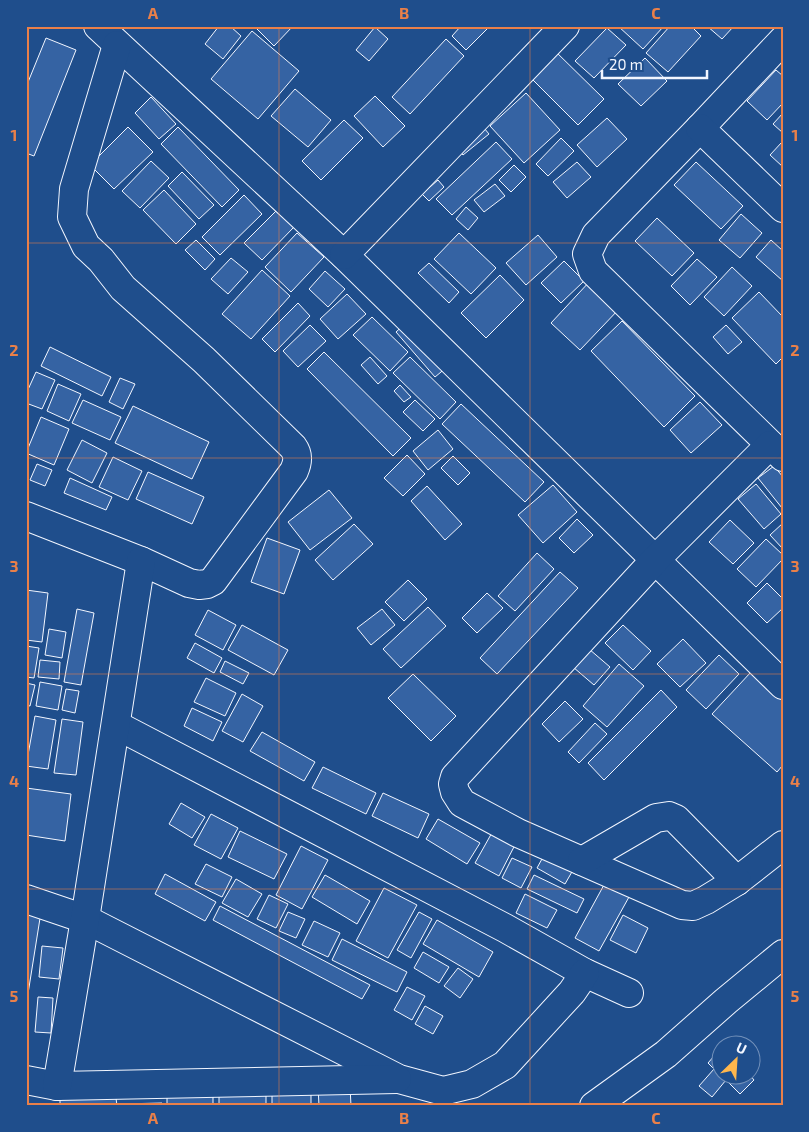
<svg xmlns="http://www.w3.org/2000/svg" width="809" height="1132" font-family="'Exo 2',sans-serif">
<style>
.building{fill:#3563a3;stroke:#f2f6ff}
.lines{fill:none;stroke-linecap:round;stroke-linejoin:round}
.street-casing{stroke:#f2f6ff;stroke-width:30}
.street{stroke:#1f4e8c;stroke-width:28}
.grid{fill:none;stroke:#ea8049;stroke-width:1;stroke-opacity:0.55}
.neatline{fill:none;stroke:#ea8049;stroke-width:2}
.grid-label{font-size:16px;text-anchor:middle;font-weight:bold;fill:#ea8049}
</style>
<rect width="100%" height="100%" fill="#1f4e8c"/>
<g class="building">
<path d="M219 26H230L241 36 223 59 205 44Z"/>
<path d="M254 26H293L274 46Z"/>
<path d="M461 26H490L466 50 452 36Z"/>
<path d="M618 26H664L643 49Z"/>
<path d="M670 26H691L701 36 668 72 646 53Z"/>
<path d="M707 26H734L722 39Z"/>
<path d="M375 27 388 39 369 61 356 50Z"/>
<path d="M607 28 626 45 594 78 575 61Z"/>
<path d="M252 31 299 71 258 119 211 79Z"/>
<path d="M46 38 76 50 34 156 26 153V87Z"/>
<path d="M446 39 464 56 410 114 392 97Z"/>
<path d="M552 48 604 99 578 125 527 74Z"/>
<path d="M645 58 667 81 641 106 618 84Z"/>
<path d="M776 70 783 76V103L767 120 747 101Z"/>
<path d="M295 89 331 120 308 147 271 116Z"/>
<path d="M526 93 560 130 524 163 490 126Z"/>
<path d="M375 96 405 126 383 147 354 116Z"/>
<path d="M151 97 176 124 159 139 135 113Z"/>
<path d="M783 113V133L773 124Z"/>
<path d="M607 118 627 139 597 167 577 145Z"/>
<path d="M344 120 363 138 321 180 302 161Z"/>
<path d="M479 122 489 134 463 155 454 144Z"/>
<path d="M128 127 153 152 114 189 90 165Z"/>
<path d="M178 127 239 190 222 207 161 144Z"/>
<path d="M561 138 574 151 548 176 536 164Z"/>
<path d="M496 142 512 159 452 215 436 199Z"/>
<path d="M782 142H783V167L770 155Z"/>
<path d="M151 161 169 178 140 208 122 191Z"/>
<path d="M577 162 591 177 567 198 553 182Z"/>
<path d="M696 162 743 206 721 229 674 185Z"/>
<path d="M514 165 526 177 511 192 499 180Z"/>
<path d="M182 172 214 205 199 219 168 186Z"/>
<path d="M438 180 444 187 429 201 422 194Z"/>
<path d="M495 184 505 196 484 212 474 200Z"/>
<path d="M164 190 196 224 176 244 143 210Z"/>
<path d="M244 195 262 214 220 255 202 237Z"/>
<path d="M466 207 478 218 468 230 456 219Z"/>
<path d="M277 210 294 227 262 260 244 243Z"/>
<path d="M741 214 762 233 740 258 719 240Z"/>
<path d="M657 218 694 253 672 276 635 241Z"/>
<path d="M297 233 324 257 291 292 265 267Z"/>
<path d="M459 233 496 268 471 294 434 259Z"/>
<path d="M538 235 557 257 526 285 506 263Z"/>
<path d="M196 240 215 259 205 270 185 250Z"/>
<path d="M771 240 783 251V281L756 257Z"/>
<path d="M231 258 248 272 228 294 211 279Z"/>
<path d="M697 259 717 277 690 305 671 286Z"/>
<path d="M564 261 584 281 561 303 541 283Z"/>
<path d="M429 263 459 292 449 303 418 273Z"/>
<path d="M732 267 752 286 724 316 704 297Z"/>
<path d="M262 270 290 296 251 339 222 314Z"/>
<path d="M325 271 345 289 328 307 309 289Z"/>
<path d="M500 275 524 300 486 338 461 313Z"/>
<path d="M591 280 620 308 580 350 551 323Z"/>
<path d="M759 292 783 317V357L776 364 732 318Z"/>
<path d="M347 294 366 314 338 339 320 319Z"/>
<path d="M298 303 310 316 275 352 262 339Z"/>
<path d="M372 317 408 352 390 371 353 335Z"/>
<path d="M622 321 695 396 664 427 591 351Z"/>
<path d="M407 322 447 367 435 377 396 332Z"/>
<path d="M310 325 326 341 298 367 283 351Z"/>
<path d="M726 325 742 342 728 354 713 337Z"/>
<path d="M50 347 111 377 102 396 41 366Z"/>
<path d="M324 352 411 438 393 456 307 369Z"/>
<path d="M370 357 387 376 378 384 361 365Z"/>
<path d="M410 357 456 402 440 419 393 373Z"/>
<path d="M36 372 55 380 42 409 26 403V394Z"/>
<path d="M120 378 135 384 123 409 109 402Z"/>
<path d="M58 384 81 394 69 421 47 411Z"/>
<path d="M400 385 411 397 404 402 394 391Z"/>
<path d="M83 400 121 417 110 440 72 423Z"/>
<path d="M415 400 435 419 423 431 403 412Z"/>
<path d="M700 402 722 425 691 453 670 430Z"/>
<path d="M461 404 544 482 525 502 442 424Z"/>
<path d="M133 406 209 442 192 479 115 443Z"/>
<path d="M41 417 69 429 54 465 26 453Z"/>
<path d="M438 430 453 449 428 470 413 451Z"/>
<path d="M82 440 107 453 92 483 67 470Z"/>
<path d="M407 455 425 474 403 496 384 478Z"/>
<path d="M453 456 470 473 458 485 441 468Z"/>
<path d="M113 457 142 471 128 500 99 487Z"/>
<path d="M37 464 52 470 45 486 30 480Z"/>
<path d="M774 466 783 477 782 508 758 478Z"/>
<path d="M148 472 204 497 192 524 136 499Z"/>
<path d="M70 478 112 497 106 510 64 493Z"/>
<path d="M756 484 781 514 764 529 738 499Z"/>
<path d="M553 485 577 512 543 543 518 515Z"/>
<path d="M427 486 462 524 445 540 411 501Z"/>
<path d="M329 490 352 518 310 550 288 522Z"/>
<path d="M577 519 593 535 574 553 559 538Z"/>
<path d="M730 520 754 543 733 564 709 542Z"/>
<path d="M783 523V549L770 535Z"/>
<path d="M354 524 373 544 333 580 315 560Z"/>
<path d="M267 538 300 550 284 594 251 582Z"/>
<path d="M766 539 783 555V559L756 587 737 569Z"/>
<path d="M537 553 554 569 515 611 498 596Z"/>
<path d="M560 572 578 588 497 674 480 658Z"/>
<path d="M408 580 427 599 404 621 385 602Z"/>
<path d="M767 583 783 599V608L767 623 747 603Z"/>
<path d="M26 590 48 593 42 642 26 640Z"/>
<path d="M487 593 503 608 477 633 462 618Z"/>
<path d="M428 607 446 626 401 668 383 649Z"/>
<path d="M77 609 94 613 81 685 64 682Z"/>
<path d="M382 609 395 625 371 645 357 628Z"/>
<path d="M208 610 236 625 223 650 195 635Z"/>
<path d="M242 625 288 650 274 675 228 650Z"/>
<path d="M623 625 651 651 633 670 605 643Z"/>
<path d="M49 629 66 632 62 658 45 655Z"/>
<path d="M683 639 706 663 680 687 657 664Z"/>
<path d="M195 643 222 658 214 673 187 658Z"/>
<path d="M26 646 39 648 34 678 26 677Z"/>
<path d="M589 649 610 667 594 685 573 667Z"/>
<path d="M719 655 739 674 706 709 686 690Z"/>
<path d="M40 660 60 662 59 679 38 677Z"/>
<path d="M225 661 249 673 243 684 220 672Z"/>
<path d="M619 664 644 686 607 727 583 706Z"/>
<path d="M751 672 783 701V765L777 772 712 714Z"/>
<path d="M413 674 456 716 431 741 388 698Z"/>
<path d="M206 678 236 693 225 716 194 702Z"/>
<path d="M40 682 62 686 58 710 36 706Z"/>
<path d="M26 683 35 685 30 706 26 705Z"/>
<path d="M66 689 79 691 75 713 62 710Z"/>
<path d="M661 690 677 707 604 780 588 763Z"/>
<path d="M242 694 263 706 243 742 222 731Z"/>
<path d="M565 701 583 719 559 742 542 724Z"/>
<path d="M192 708 222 722 213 741 184 726Z"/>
<path d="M35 716 56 720 48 769 26 766Z"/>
<path d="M62 719 83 722 76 775 54 773Z"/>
<path d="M595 723 607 734 579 763 568 752Z"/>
<path d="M262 732 315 762 304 781 250 751Z"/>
<path d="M323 767 376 793 366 814 312 788Z"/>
<path d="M26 788 71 794 65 841 26 835Z"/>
<path d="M383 793 429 814 418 838 372 816Z"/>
<path d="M181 803 205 817 192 838 169 824Z"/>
<path d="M211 814 238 828 221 859 194 845Z"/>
<path d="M438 819 480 843 467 864 426 839Z"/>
<path d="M494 829 517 841 499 876 475 863Z"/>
<path d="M240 831 287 854 274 879 228 857Z"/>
<path d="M301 846 328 860 302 909 276 895Z"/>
<path d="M548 848 577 863 565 884 537 868Z"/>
<path d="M512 858 532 867 521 888 502 878Z"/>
<path d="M206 864 232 877 222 897 195 884Z"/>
<path d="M165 874 216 902 205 921 155 894Z"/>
<path d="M325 875 370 901 357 924 312 897Z"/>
<path d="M534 875 584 899 577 913 527 889Z"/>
<path d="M236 879 262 894 248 917 222 903Z"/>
<path d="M605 883 629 897 599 951 575 938Z"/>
<path d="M384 888 417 905 388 958 356 941Z"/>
<path d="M525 894 557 910 547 928 516 913Z"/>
<path d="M269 895 288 904 276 928 257 919Z"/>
<path d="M220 906 370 985 362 999 213 920Z"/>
<path d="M26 910 41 912 27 1000H26Z"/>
<path d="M288 912 305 919 296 938 279 931Z"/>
<path d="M419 912 432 919 411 958 397 950Z"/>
<path d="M623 915 648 928 636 953 610 940Z"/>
<path d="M437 920 493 952 479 977 423 944Z"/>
<path d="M314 921 340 933 328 957 302 945Z"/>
<path d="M342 939 407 972 397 992 332 960Z"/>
<path d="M42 946 63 948 59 979 39 977Z"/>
<path d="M423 952 449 967 439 983 414 968Z"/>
<path d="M458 968 473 979 460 998 444 986Z"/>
<path d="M407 987 425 996 412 1020 394 1010Z"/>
<path d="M38 997 53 998 51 1033 35 1032Z"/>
<path d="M425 1006 443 1016 433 1034 415 1024Z"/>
<path d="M721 1048 722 1074H749L754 1080 740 1094 726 1080 712 1097 699 1086 714 1069 708 1063Z"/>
<path d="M350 1086 351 1106H319L318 1087Z"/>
<path d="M266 1092V1106H219V1093Z"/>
<path d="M272 1092 311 1093V1106H272Z"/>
<rect x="167" y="1094" width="46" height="12"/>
<path d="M116 1098 117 1106H60V1099Z"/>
<path d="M162 1103V1106H121V1104Z"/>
</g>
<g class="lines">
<g class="street-casing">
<g id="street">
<path d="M98 26 344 255 783 685"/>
<path d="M783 40 700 128 596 235 587 254 593 271 783 457"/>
<path d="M700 128 783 208"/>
<path d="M344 255 565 26"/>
<path d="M770 445 655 560 455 777 453 784 455 792 462 803 518 833 682 905 693 906 706 900 737 881 783 845"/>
<path d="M26 516 141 561 189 583 199 585 207 584 213 581 294 471C298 462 299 455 293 447L204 360 123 288 101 260 86 246 72 217 74 189 117 45"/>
<path d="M116 725 505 928 585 973 629 993"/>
<path d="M582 861 656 818 669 816 676 819 737 881"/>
<path d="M26 899 85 919 399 1079 443 1091 472 1084 505 1065 572 992 585 973"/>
<path d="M26 1080 57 1086 397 1079"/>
<path d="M57 1086 85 919 141 561"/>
<path d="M594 1106 666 1054 726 1001 783 954"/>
</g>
</g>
<use href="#street" class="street"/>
</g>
<path class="grid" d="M279 26V1106M530 26V1106M26 243H783M26 458H783M26 674H783M26 889H783"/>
<rect width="809" height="1132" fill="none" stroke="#1f4e8c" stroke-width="55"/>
<g transform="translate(736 1060) rotate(25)"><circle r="24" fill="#1f4e8c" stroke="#7391ba"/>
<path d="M0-4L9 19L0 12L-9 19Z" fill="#ffb74d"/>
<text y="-8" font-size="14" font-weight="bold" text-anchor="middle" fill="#f2f6ff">U</text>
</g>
<path d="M602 70v8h105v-8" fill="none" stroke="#f2f6ff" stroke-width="2.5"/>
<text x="609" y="70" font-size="15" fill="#f2f6ff" stroke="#1f4e8c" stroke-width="4" paint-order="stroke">20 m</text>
<rect x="28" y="28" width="754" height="1076" class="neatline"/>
<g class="grid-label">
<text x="153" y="19">A</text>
<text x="404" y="19">B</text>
<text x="656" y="19">C</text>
<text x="14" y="141">1</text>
<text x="795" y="141">1</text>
<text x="14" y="356">2</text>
<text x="795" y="356">2</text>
<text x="14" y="572">3</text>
<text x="795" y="572">3</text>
<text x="14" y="787">4</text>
<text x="795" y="787">4</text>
<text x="14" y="1002">5</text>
<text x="795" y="1002">5</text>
<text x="153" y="1124">A</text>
<text x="404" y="1124">B</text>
<text x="656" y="1124">C</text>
</g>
</svg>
